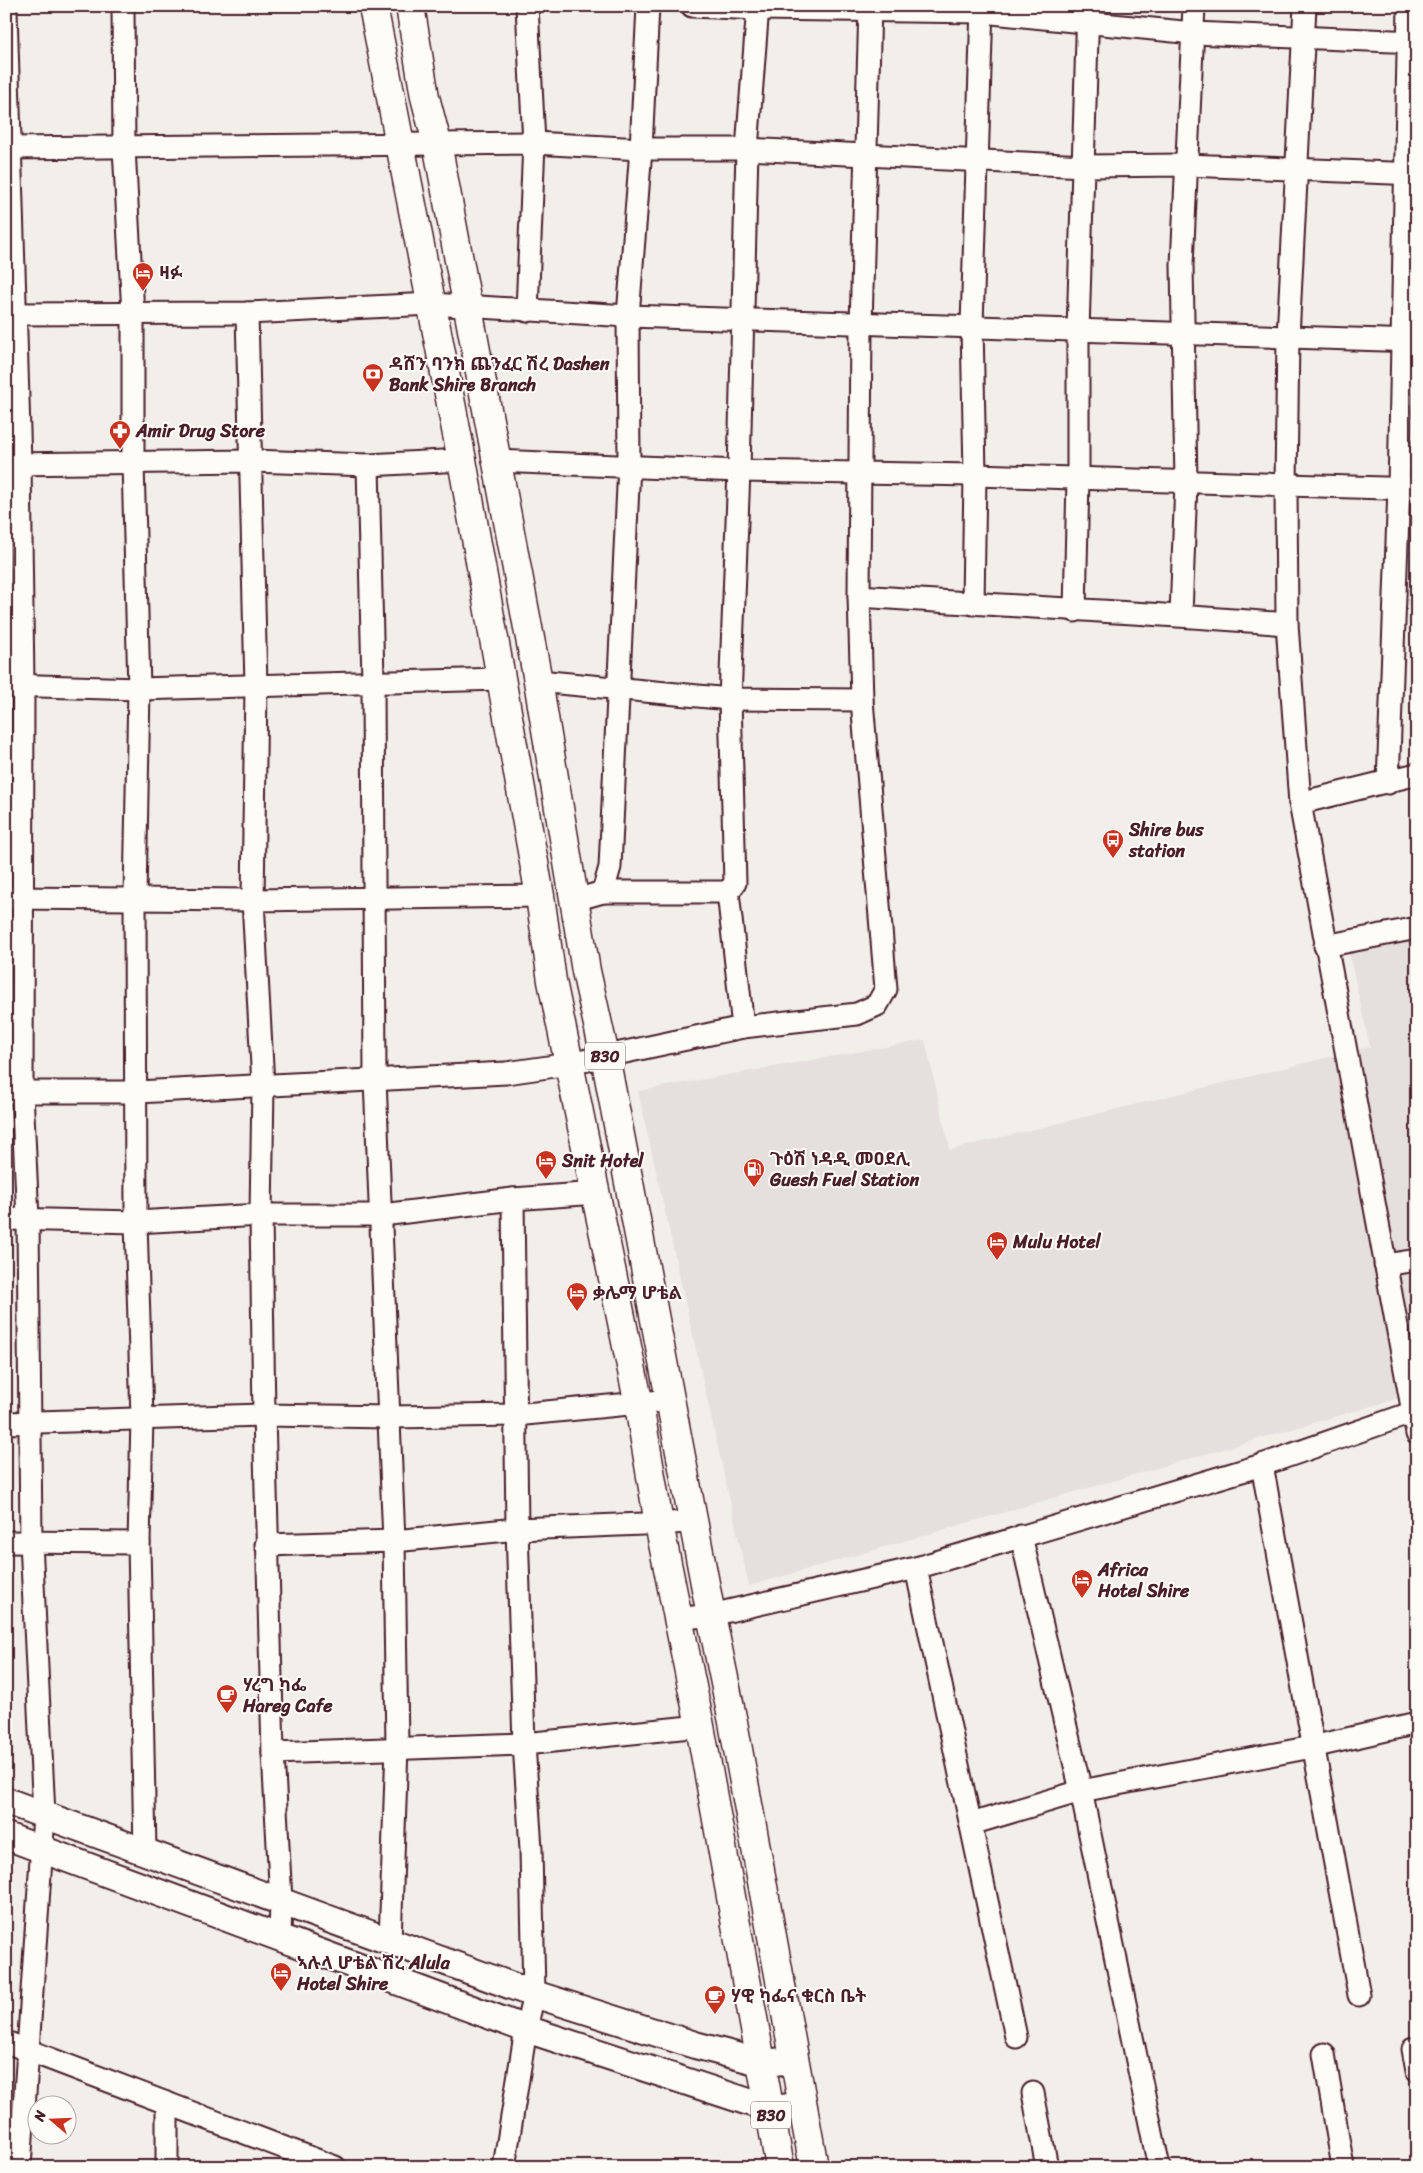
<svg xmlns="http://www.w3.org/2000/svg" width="1423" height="2173" font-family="Sriracha,'Noto Sans Ethiopic',sans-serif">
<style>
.built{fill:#e5dfdd}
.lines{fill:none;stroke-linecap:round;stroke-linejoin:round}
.minor-casing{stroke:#4a1f2b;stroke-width:25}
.major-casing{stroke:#4a1f2b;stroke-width:30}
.highway-casing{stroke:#4a1f2b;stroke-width:31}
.minor{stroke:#fdfcf7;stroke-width:21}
.major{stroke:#fdfcf7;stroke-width:26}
.highway{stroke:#fdfcf7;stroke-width:28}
.labels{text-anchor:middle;stroke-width:4;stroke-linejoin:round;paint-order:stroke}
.shield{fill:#fdfcf7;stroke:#806168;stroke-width:1}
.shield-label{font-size:16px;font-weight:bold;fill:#4a1f2b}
.poi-label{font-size:18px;font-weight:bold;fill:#4a1f2b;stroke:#fdfcf7;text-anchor:start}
</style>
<rect width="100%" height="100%" fill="#f2efeb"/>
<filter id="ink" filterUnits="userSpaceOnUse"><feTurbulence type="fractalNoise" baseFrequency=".02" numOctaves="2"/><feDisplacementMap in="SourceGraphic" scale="10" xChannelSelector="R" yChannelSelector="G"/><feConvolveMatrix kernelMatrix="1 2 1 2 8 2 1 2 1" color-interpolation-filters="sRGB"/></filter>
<g filter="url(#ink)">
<path class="built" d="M1417 936V1393L749 1586 638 1091 925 1040 950 1150 1370 1047 1349 953Z"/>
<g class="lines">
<g class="minor-casing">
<g id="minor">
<path d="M123 6 124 148 133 314V463L139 689 135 897 136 1222 142 1418 139 1543 145 1852"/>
<path d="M692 6 758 9 982 12 1193 33 1417 42"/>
<path d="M1305 6 1288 337 1286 485 1287 624 1300 803 1417 1434"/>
<path d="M6 11 20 463 23 684 22 1092 28 1219 31 1541 44 1815 20 2167"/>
<path d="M6 148 534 143 641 149H747L1084 166 1185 165 1417 174"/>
<path d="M527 311 534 143 527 6"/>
<path d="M247 313 256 687 253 900 263 1085 261 1215 264 1415 273 1753 281 1901 280 1936"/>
<path d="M6 314 247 313 431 304 628 316 1417 341"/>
<path d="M498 461 739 471 975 475 1417 489"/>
<path d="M7 464 252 461 368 465 462 460"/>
<path d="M368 465 373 681 375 1080 394 1541 397 1747 390 1941"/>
<path d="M859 596C1002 606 1145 612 1287 624"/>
<path d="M973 604 975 475 972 325 982 6"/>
<path d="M1075 611 1078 478V331L1088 6"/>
<path d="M1181 615 1186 483 1182 265 1194 6"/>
<path d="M538 681 730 699 862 700"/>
<path d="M6 685 139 689 500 679"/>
<path d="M1388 783 1399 488 1409 6"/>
<path d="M1300 803 1417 774"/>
<path d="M603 892 610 867 629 465 628 316 641 149 648 6"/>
<path d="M589 896 603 892H728"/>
<path d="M6 898 253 900 540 896"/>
<path d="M1325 946 1417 928"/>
<path d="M743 1027 728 892 735 883 730 699 739 471 747 149 758 6"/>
<path d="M6 1092H137L506 1073 569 1064 743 1027 857 1014 877 1005 886 989 862 700 859 596 861 325 870 6"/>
<path d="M6 1219 136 1222 261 1215H382L513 1199 597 1193"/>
<path d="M1385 1265 1417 1260"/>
<path d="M6 1423 264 1415 390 1417 515 1415 671 1400"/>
<path d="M1262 1465 1359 1995"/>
<path d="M1021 1536 1081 1791 1159 2167"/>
<path d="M6 1542 139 1543"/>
<path d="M266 1545 394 1541 517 1529 694 1522"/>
<path d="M916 1568 1016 2037"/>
<path d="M677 1619 711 1615 916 1568 1262 1465 1417 1411"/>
<path d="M273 1753 524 1744 700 1726"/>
<path d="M971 1824 1081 1791 1312 1747 1417 1723"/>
<path d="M6 2042 335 2167"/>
<path d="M1413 2049 1417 2071"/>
<path d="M1324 2054 1343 2167"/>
<path d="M1033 2093 1047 2167"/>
<path d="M167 2103V2167"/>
<path d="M504 2167 526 2029 534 1994 531 1849 524 1744 517 1529 513 1199"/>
</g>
</g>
<g class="major-casing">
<g id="major">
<path d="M6 1801 534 1994 695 2045 763 2063 794 2060"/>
<path d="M6 1836 526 2029 770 2109 802 2106"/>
</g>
</g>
<g class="highway-casing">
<g id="highway">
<path d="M373 6 462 460 540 896 552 981 639 1405 659 1524 700 1726 780 2167"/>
<path d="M410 6 425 97 437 143 538 681 586 971 605 1056 711 1615 733 1722 814 2167"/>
</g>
</g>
<use href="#minor" class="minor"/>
<use href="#major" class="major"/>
<use href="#highway" class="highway"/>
</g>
</g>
<defs>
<g id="hotel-pin" transform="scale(1.125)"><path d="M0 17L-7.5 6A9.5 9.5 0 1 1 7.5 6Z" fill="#c8321e" stroke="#fdfcf7"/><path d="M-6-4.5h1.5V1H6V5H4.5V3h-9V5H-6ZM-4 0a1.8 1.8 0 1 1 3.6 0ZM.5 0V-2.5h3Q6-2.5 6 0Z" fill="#fff"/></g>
<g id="bank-pin" transform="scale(1.125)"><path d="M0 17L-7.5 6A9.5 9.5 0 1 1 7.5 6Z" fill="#c8321e" stroke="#fdfcf7"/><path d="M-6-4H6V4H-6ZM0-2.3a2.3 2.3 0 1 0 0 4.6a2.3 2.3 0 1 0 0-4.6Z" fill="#fff"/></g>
<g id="pharmacy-pin" transform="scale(1.125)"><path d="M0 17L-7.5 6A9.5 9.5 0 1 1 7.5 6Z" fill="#c8321e" stroke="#fdfcf7"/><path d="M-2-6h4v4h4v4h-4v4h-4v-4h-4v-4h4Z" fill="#fff"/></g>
<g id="bus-pin" transform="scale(1.125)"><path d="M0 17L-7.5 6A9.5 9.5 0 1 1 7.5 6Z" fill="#c8321e" stroke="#fdfcf7"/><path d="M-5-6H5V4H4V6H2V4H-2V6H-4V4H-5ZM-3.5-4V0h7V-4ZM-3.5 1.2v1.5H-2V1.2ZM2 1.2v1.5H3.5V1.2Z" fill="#fff"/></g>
<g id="fuel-pin" transform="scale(1.125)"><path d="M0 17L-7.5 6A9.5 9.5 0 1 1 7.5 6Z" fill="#c8321e" stroke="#fdfcf7"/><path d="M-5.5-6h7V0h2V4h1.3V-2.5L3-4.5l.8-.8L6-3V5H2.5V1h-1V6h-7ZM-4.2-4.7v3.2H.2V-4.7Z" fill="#fff"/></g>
<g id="cafe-pin" transform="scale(1.125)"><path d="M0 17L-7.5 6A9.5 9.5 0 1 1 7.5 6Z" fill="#c8321e" stroke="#fdfcf7"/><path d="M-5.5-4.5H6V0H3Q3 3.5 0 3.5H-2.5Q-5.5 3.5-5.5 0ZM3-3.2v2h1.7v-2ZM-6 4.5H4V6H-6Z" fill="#fff"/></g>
</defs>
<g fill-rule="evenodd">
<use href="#hotel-pin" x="143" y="273"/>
<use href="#bank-pin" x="373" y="374"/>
<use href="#pharmacy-pin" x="120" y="431"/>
<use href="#bus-pin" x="1113" y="840"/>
<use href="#hotel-pin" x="546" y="1161"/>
<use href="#fuel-pin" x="754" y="1169"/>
<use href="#hotel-pin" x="997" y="1242"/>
<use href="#hotel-pin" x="577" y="1293"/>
<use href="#hotel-pin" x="1082" y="1580"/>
<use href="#cafe-pin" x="227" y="1695"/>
<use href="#hotel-pin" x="281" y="1973"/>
<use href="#cafe-pin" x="715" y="1996"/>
</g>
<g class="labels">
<g class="shield">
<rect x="585" y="1042.5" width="40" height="27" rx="4"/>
<rect x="751" y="2101.5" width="40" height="27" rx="4"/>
</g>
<g class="shield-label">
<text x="605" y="1062">B30</text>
<text x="771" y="2121">B30</text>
</g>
<g class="poi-label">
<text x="159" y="279">ዛፉ</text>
<text x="389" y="370">ዳሸን ባንክ ጨንፈር ሽረ Dashen<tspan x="389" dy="21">Bank Shire Branch</tspan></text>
<text x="136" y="437">Amir Drug Store</text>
<text x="1129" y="836">Shire bus<tspan x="1129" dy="21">station</tspan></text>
<text x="770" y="1165">ጉዕሽ ነዳዲ መዐደሊ<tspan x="770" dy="21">Guesh Fuel Station</tspan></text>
<text x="562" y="1167">Snit Hotel</text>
<text x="1013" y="1248">Mulu Hotel</text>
<text x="593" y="1299">ቃሌማ ሆቴል</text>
<text x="1098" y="1576">Africa<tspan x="1098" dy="21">Hotel Shire</tspan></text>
<text x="243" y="1691">ሃረግ ካፌ<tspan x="243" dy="21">Hareg Cafe</tspan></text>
<text x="297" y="1969">ኣሉላ ሆቴል ሽረ Alula<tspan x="297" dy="21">Hotel Shire</tspan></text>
<text x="731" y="2002">ሃዊ ካፌና ቁርስ ቤት</text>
</g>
</g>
<rect width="1423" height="2173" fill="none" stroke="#fdfcf7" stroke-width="25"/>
<rect x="12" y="12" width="1398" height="2148" fill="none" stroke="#4a1f2b" stroke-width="2" filter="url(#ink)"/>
<g transform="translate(52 2120) rotate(289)"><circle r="24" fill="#fdfcf7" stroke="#b5a4a5"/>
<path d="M0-4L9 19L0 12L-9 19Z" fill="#c8321e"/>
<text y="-8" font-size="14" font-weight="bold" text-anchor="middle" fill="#4a1f2b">N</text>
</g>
</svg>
